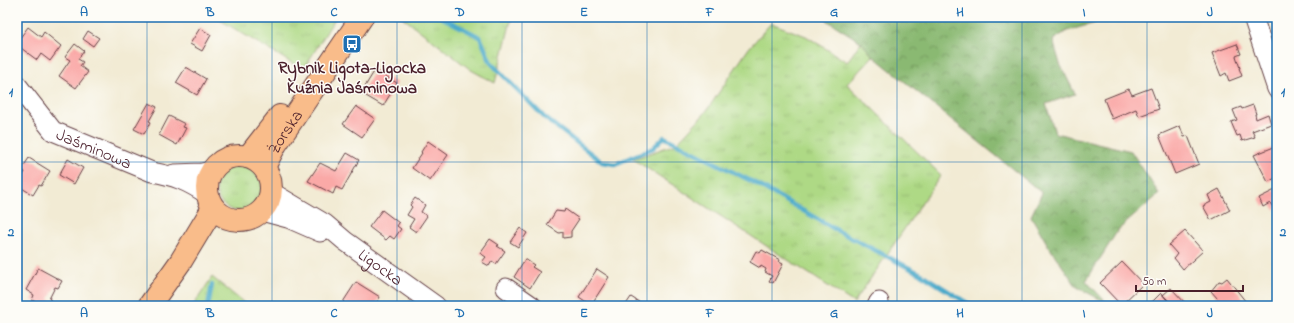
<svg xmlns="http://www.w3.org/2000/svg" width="1294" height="323" font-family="'Indie Flower',sans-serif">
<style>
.grass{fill:url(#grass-tufts);stroke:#7c7c58}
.forest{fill:url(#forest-crowns);stroke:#6a6c4e}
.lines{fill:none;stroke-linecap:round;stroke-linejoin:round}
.stream{stroke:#4caaca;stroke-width:4.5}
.building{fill:#faa9a7}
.minor-casing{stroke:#633e44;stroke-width:21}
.major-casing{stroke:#633e44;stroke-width:24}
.minor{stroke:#fff;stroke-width:19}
.major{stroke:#f9bc8a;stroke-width:22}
.grid{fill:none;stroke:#1f6fb2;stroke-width:1;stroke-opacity:0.55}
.labels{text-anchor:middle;stroke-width:3;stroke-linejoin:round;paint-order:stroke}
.poi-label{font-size:17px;font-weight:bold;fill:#4a1f2b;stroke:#fdfcf7}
.street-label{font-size:17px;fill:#4a1f2b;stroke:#fdfcf7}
.neatline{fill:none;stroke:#1f6fb2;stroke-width:1.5}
.grid-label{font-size:13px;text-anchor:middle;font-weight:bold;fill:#1f6fb2}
</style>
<defs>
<pattern id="grass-tufts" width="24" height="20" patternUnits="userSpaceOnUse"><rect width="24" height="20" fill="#aed985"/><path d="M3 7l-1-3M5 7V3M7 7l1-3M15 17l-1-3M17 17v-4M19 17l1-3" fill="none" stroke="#97ba73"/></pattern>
<pattern id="forest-crowns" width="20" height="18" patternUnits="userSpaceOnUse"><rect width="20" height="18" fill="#8ab972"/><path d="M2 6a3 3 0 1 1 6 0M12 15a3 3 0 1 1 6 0" fill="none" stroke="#73965e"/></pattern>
</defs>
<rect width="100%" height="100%" fill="#fdfcf7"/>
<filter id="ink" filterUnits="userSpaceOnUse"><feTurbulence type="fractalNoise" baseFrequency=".025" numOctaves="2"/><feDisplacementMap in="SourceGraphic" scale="8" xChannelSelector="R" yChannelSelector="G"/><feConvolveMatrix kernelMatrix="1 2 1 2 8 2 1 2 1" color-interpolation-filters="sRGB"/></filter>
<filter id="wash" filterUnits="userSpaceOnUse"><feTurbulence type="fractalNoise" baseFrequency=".012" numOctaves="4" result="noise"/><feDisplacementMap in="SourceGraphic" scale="16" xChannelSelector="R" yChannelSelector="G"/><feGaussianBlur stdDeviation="0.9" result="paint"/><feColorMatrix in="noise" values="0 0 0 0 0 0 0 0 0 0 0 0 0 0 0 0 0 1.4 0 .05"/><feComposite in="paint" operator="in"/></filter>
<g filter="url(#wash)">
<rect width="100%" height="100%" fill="#f2ebd4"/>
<g class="grass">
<path d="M215 17H336L303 70Z"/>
<path d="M402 17H512L495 83 471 70Z"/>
<path d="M771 23 806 36 847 62 861 42 873 56 847 84 941 175 854 303 633 159 676 144 705 113 749 48Z"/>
<circle cx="239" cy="188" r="23"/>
<path d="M212 277 248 306H193Z"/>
</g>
<path class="forest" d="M826 17H1100L1095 23 1067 31 1053 40 1060 64 1075 94 1046 104 1055 133 1131 151 1159 194 1118 230 1086 281 1107 303 1077 287 1049 247 1031 216 1042 193 873 56 861 42 828 21Z"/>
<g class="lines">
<g class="stream">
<path d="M441 17 480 37 491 63 545 118 602 162 615 164 653 148 664 137 753 182 840 232 921 274 972 306"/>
<path d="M208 306 212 285"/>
</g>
</g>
<g id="blocks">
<g class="building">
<path d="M28 27 41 37 44 32 61 46 50 61 41 54 37 60 17 45V42Z"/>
<path d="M200 28 211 35 202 51 190 44Z"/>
<path d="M88 31 99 38 93 46 83 39Z"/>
<path d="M75 44 84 51 78 59 83 62 80 66 88 72 76 88 59 76 70 60 65 57Z"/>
<path d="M1237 44 1241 54 1236 56 1240 68H1239L1242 76 1229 81 1226 73 1221 76 1212 53Z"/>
<path d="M186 67 206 79 197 95 176 83Z"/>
<path d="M375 70 397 83 383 106 361 93Z"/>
<path d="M1151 88 1159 109 1139 116 1136 109 1112 119 1104 99 1129 89 1132 95Z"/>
<path d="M149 103 157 107 149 121 151 122 144 134 134 129Z"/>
<path d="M1253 105 1256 114H1255L1256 119 1268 114 1271 124 1252 131 1255 137 1242 141 1240 135 1237 136 1231 122 1237 120 1233 110 1241 107 1242 109Z"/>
<path d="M356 106 375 119 362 137 343 124Z"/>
<path d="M169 116 185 124 183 127 186 128 177 145 159 135Z"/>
<path d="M1180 126 1184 137 1188 136 1199 164 1175 174 1159 135Z"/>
<path d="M428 141 448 155 430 181 412 168 422 153 421 152Z"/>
<path d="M1274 147 1277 153V177L1268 182 1254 155Z"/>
<path d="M347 153 359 160 342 190 336 187 333 194 308 181 320 163 336 171Z"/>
<path d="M29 158 50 171 41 186 39 185 33 195 17 185 25 172 21 170Z"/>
<path d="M68 159 83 168 74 184 59 175Z"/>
<path d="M1219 189 1230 210 1211 220 1203 206 1211 202 1208 195Z"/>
<path d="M1277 189V209L1275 210 1270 203 1263 207 1259 198Z"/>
<path d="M415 198 425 205 421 212 427 216 416 232 409 227 414 219 407 215 412 207 410 205Z"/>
<path d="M565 209 579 219 571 231V237L563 238V232L559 233 547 225 556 211 564 212Z"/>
<path d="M382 210 399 223 397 226 401 229 394 239 390 236 386 240 369 227Z"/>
<path d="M520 228 527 233 518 247 510 242Z"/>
<path d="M1185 231 1203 251 1183 269 1174 258 1177 254 1169 245Z"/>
<path d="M490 239 499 245 497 246 505 251 496 264 492 261 489 266 482 262 486 257 480 253Z"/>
<path d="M762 250 780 260 779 262 783 264 773 283 769 281 772 276 765 272 766 269 761 266 760 268 750 262 756 251 760 253Z"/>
<path d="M525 259 534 265 532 267 540 272 530 288 514 277Z"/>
<path d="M1122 262 1143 284 1121 305 1100 283Z"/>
<path d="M38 268 62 281 58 288 55 287 49 299 51 300 48 306H43L32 300 34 295 26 290Z"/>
<path d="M597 269 609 277 591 305 579 297Z"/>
<path d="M1227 278 1246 302 1241 306H1224L1211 291 1219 281 1222 282Z"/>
<path d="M356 282 380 297 375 306H349L343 302Z"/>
<path d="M1171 288 1187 305 1186 306H1174L1163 295Z"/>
<path d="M1161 293 1172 306H1147L1154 300Z"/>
<path d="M631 297 642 304 641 306H625Z"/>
</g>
</g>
</g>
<g filter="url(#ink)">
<use href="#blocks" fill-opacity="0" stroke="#633e44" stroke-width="1"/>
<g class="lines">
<g class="minor-casing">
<g id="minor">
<path d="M1253 17 1277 89"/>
<path id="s1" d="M17 85 53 131 152 172C175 176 187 181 207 194"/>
<path d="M174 174 202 173 211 171"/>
<path id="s2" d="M271 192 325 224 345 241 436 306"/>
<path d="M262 211 288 218 320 232"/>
<path d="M506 288 532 306"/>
<path d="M877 306 879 302"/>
</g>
</g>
<g class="major-casing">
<g id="major">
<circle cx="239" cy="188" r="32"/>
<path d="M248 157 280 116"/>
<path id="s3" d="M264 167 276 144 362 17"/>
<path d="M149 306 181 261 213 208"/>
</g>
</g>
<use href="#minor" class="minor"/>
<use href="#major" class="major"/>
</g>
</g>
<path class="grid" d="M147 17V306M272 17V306M397 17V306M522 17V306M647 17V306M772 17V306M897 17V306M1022 17V306M1147 17V306M17 162H1277"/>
<defs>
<g id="bus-square" transform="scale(1)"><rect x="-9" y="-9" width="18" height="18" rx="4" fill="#1f6fb2" stroke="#fdfcf7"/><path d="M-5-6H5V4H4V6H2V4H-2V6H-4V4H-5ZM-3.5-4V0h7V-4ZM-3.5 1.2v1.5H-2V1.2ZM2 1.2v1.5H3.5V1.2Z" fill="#fff"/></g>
</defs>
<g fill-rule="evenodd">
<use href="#bus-square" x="352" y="44"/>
</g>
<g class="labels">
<g class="poi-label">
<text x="352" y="73">Rybnik Ligota-Ligocka<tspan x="352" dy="20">Kuźnia Jaśminowa</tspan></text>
</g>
<g class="street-label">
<text dy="6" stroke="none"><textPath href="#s3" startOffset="41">Żorska</textPath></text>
<text dy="6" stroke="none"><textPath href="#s1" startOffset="103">Jaśminowa</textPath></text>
<text dy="6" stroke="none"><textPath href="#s2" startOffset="133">Ligocka</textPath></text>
</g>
</g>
<rect width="1294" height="323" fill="none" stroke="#fdfcf7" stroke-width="44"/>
<path d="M1136 285v6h107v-6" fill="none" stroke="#4a1f2b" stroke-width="2"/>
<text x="1142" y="285" font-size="12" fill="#4a1f2b" stroke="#fdfcf7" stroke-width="3" paint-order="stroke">50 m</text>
<rect x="22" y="22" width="1250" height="279" class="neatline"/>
<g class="grid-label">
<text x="84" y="16">A</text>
<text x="210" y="16">B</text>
<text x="334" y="16">C</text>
<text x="460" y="16">D</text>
<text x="584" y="16">E</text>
<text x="710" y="16">F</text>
<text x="834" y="16">G</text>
<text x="960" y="16">H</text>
<text x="1084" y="16">I</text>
<text x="1210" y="16">J</text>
<text x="11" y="96">1</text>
<text x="1283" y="96">1</text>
<text x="11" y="236">2</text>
<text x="1283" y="236">2</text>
<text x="84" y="317">A</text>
<text x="210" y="317">B</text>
<text x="334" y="317">C</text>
<text x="460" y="317">D</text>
<text x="584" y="317">E</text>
<text x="710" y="317">F</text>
<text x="834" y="317">G</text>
<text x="960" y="317">H</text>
<text x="1084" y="317">I</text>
<text x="1210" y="317">J</text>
</g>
</svg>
